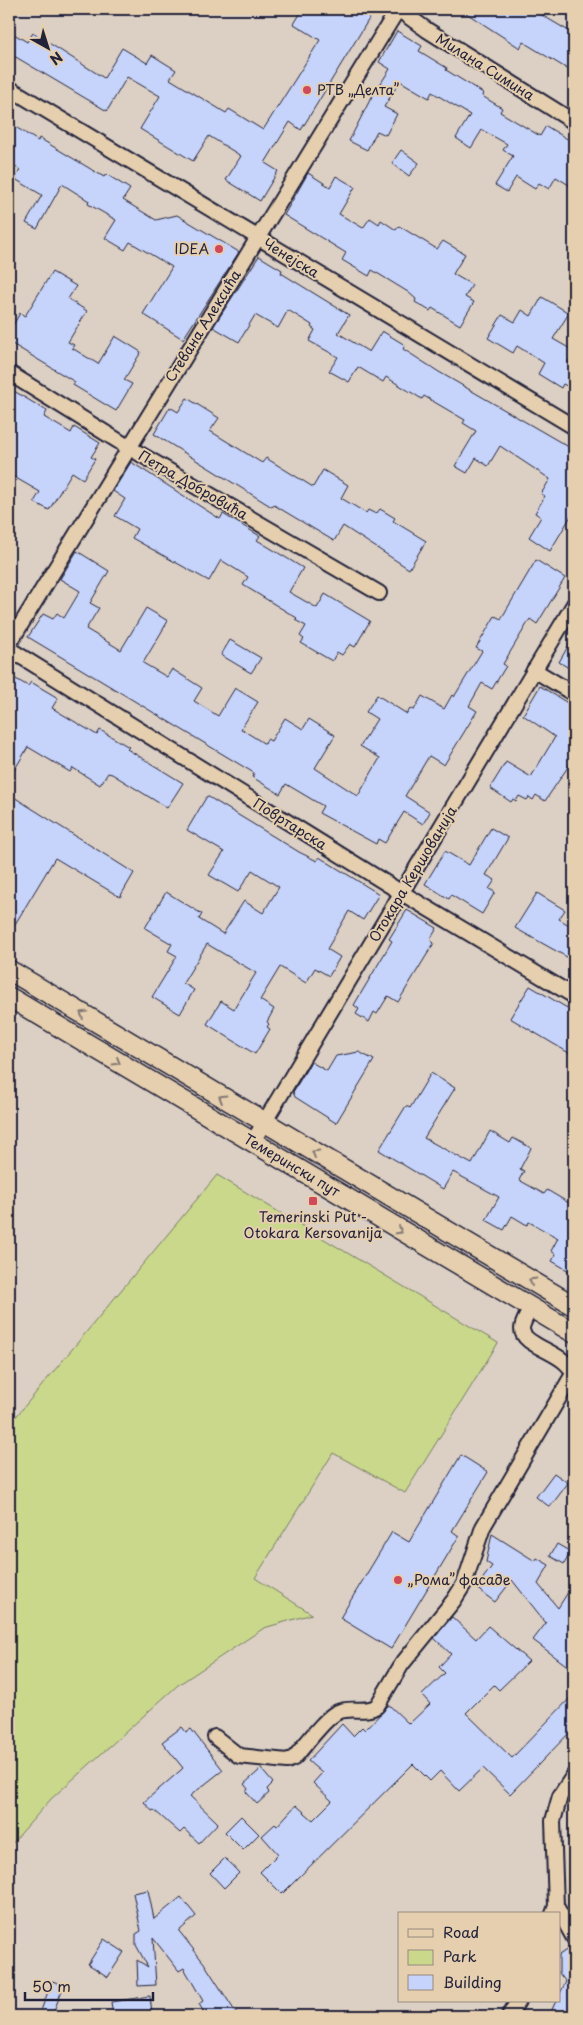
<svg xmlns="http://www.w3.org/2000/svg" width="583" height="2025" font-family="'Playpen Sans',sans-serif">
<style>
.green{fill:#c9d88b;stroke:#767d63}
.building{fill:#c6d3fa;stroke:#22223b}
.lines{fill:none;stroke-linecap:round;stroke-linejoin:round}
.minor-casing{stroke:#22223b;stroke-width:18}
.secondary-casing{stroke:#22223b;stroke-width:22}
.minor{stroke:#e5cfae;stroke-width:14}
.secondary{stroke:#e5cfae;stroke-width:19}
.oneway{stroke:#847874}
.poi-dot{fill:#d1495b;stroke:#e5cfae;stroke-width:2}
.labels{text-anchor:middle;stroke-width:4;stroke-linejoin:round;paint-order:stroke}
.street-label{font-size:14px;fill:#22223b;stroke:#e5cfae}
.poi-label{font-size:14px;fill:#22223b;stroke:#e5cfae;text-anchor:start}
</style>
<rect width="100%" height="100%" fill="#dcd0c5"/>
<filter id="ink" filterUnits="userSpaceOnUse"><feTurbulence type="fractalNoise" baseFrequency=".02" numOctaves="2"/><feDisplacementMap in="SourceGraphic" scale="10" xChannelSelector="R" yChannelSelector="G"/><feConvolveMatrix kernelMatrix="1 2 1 2 8 2 1 2 1" color-interpolation-filters="sRGB"/></filter>
<g filter="url(#ink)">
<path class="green" d="M217 1175 498 1343 405 1493 333 1453 255 1578 312 1614 264 1628 178 1685 51 1799 9 1847V1425Z"/>
<g class="building">
<path d="M303 9H375L301 130 290 122 265 163 278 171 260 201 226 180 241 156 209 136 193 161 140 129 160 96 127 77 107 111 9 53V31L27 42 33 33 104 78 122 48 147 63 152 55 176 70 170 79 226 113 229 109 263 130 320 40 294 24Z"/>
<path d="M460 9H543L540 14 574 34V73L523 42 520 48Z"/>
<path d="M397 31 422 46 419 51 447 68 446 70 483 93 482 96 502 108 500 112 540 136 546 126 574 143V188L556 177 549 189 539 183 535 189 516 177 507 192 495 185 513 156 503 150 507 144 482 130 471 148 456 138 470 115 432 92 429 98 400 81 384 107 397 114 386 135 377 131 367 150 349 141 370 100 390 69 379 62Z"/>
<path d="M9 123 38 141 39 138 104 177 106 174 130 189 123 200 156 220 177 215 239 252 183 339 143 314 172 267 130 242 125 250 105 238 116 220 88 204 89 201 62 184 37 229 26 223 42 195 15 179 20 170 9 163Z"/>
<path d="M401 150 419 163 409 176 392 163Z"/>
<path d="M308 173 330 187 336 176 355 187 339 214 363 228 370 218 379 224 381 220 396 230 399 226 437 249 443 241 465 254 453 274 472 285 465 297 474 302 460 325 432 308 430 311 415 302 416 299 408 292 372 270 369 276 342 260 346 253 284 215Z"/>
<path d="M259 256 282 270 281 273 349 315 338 333 369 352 382 331 405 345 403 349 439 372 574 450V511L550 551 529 537 541 517 535 513 545 496 541 494 550 479 500 446 488 466 476 458 467 473 455 466 476 431 463 423 465 420 424 396 422 399 386 377 383 382 358 367 349 382 329 371 338 357 309 341 315 330 311 327 312 325 288 310 278 328 255 315 239 342 213 327Z"/>
<path d="M52 272 76 286 68 299 87 311 68 342 74 345 72 348 98 364 115 336 141 352 124 380 132 384 116 411 73 385 75 382 9 342V332L20 313 25 316Z"/>
<path d="M542 297 569 313 553 339 574 351 568 362 574 366V373L567 386 563 384 561 388 538 374 544 363 517 346 513 353 488 338 502 315 515 322 522 310 531 316Z"/>
<path d="M9 388 47 411 44 417 71 433 74 427 100 443 91 457 95 459 83 479 72 472 49 510 34 502 40 492 9 474Z"/>
<path d="M187 398 219 418 210 431 262 463 266 458 313 487 323 470 348 485 341 498 366 513 368 510 376 514 380 509 395 518 393 521 426 541 409 569 343 526 334 541 274 505 272 507 154 434 170 407 178 412Z"/>
<path d="M131 462 220 519 223 514 260 536 257 540 303 568 289 592 317 608 325 594 370 621 355 647 350 644 342 655 337 652 332 661 301 643 304 639 300 636 306 626 295 620 297 618 243 585 248 577 221 560 209 581 132 538 137 529 115 516 125 499 113 491Z"/>
<path d="M77 551 109 571 90 603 99 608 86 629 121 650 146 608 168 621 143 663 167 677 172 669 202 688 194 701 218 716 235 688 258 702 241 729 265 744 267 739 271 741 285 718 303 729 309 719 335 735 315 768 358 796 380 758 360 746 377 719 366 712 377 695 407 714 410 709 414 710 422 696 444 709 452 695 454 697 482 651 476 648 495 616 501 619 536 560 565 578 537 624 530 619 503 664 506 666 492 689 482 683 469 706 477 711 444 765 429 756 405 796 430 812 423 824 404 812 385 843 378 839 376 844 319 813 323 806 286 784 280 794 252 777 254 773 28 637 43 614 53 619 57 613 64 618 80 591 60 579Z"/>
<path d="M574 636V671L559 662Z"/>
<path d="M230 640 261 658 251 673 221 655Z"/>
<path d="M9 675 28 686 31 682 58 698 52 708 97 735 100 730 129 747 127 749 183 783 167 808 112 774 108 773 100 785 73 768 70 772 28 747 9 779Z"/>
<path d="M540 686 574 707V758L545 801 536 795 533 800 529 797 527 800 519 796 516 801 513 799 511 802 490 788 506 762 531 777 555 737 523 715Z"/>
<path d="M9 794 134 873 120 897 55 858 9 934Z"/>
<path d="M207 796 299 852 317 861 319 857 379 894 363 920 349 911 327 949 340 957 329 976 315 968 306 983 280 967 260 1000 274 1009 267 1022 269 1024 267 1027 270 1029 255 1054 207 1024 221 1001 234 1009 256 973 207 944 183 983 194 990 180 1014 152 997 177 956 168 951 172 944 145 928 166 892 202 914 199 919 223 934 244 901 263 913 279 887 252 870 238 892 209 875 224 852 187 830Z"/>
<path d="M491 828 508 838 486 875 495 880 489 889 495 892 482 914 451 895 449 899 425 884 445 851 469 865Z"/>
<path d="M537 893 565 910 559 919 574 928V961L515 928Z"/>
<path d="M407 910 437 928 430 940 434 943 398 1002 388 996 377 1014 374 1012 369 1022 356 1014 359 1009 354 1005 392 941 389 939Z"/>
<path d="M530 986 574 1012V1056L510 1018Z"/>
<path d="M359 1052 374 1060 336 1123 295 1097 293 1092 311 1062 327 1071 336 1056Z"/>
<path d="M431 1073 455 1088 424 1138 472 1164 490 1131 510 1143 513 1138 531 1148 520 1169 524 1171 519 1180 544 1194 547 1190 574 1206V1274L552 1261 556 1254 551 1251 558 1238 529 1222 527 1225 512 1216 504 1230 486 1220 499 1197 453 1172 443 1189 379 1150 406 1106 410 1108Z"/>
<path d="M461 1455 488 1472 452 1531 459 1536 391 1649 340 1618 392 1532 409 1542Z"/>
<path d="M554 1473 568 1483 550 1507 536 1497Z"/>
<path d="M492 1534 535 1561 537 1558 549 1565 538 1584 558 1608 574 1583V1671L533 1640 546 1623 512 1580 495 1602 476 1588 492 1566 486 1562Z"/>
<path d="M557 1544 571 1552 564 1564 550 1556Z"/>
<path d="M452 1617 476 1639 488 1626 529 1661 499 1690 494 1685 466 1713 512 1758 574 1694V1728L510 1794 483 1768 459 1791 440 1771 430 1781 413 1764 282 1894 260 1872 278 1854 262 1836 275 1824 277 1826 296 1805 313 1820 332 1801 313 1783 322 1773 308 1761 342 1724 353 1736 362 1727 365 1730 389 1705 409 1724 430 1704 422 1695 445 1673 439 1667 451 1654 434 1638Z"/>
<path d="M182 1727 186 1732 191 1729 223 1770 190 1796 218 1823 199 1843 184 1829 180 1833 154 1810 152 1811 144 1802 181 1770 183 1768 162 1742Z"/>
<path d="M261 1769 273 1783 267 1789 269 1793 257 1804 246 1792 248 1789 244 1784Z"/>
<path d="M241 1816 259 1834 243 1850 225 1832Z"/>
<path d="M225 1858 239 1873 224 1888 210 1873Z"/>
<path d="M148 1890 154 1919 181 1897 196 1916 179 1931 204 1963 238 2016H206L199 2004 203 2001 184 1968 179 1971 153 1938 156 1985 138 1986 137 1960 148 1967 136 1945V1934L141 1931 133 1893Z"/>
<path d="M104 1939 124 1952 108 1977 88 1964Z"/>
<path d="M568 1949 574 1958V2016H549L556 2001H559V1995L566 1982 559 1973V1955Z"/>
<path d="M52 1981 64 1985 52 2016H39Z"/>
<path d="M150 1996 152 2014 113 2016 111 2002Z"/>
</g>
<g class="lines">
<g class="minor-casing">
<g id="minor">
<path d="M398 9 427 30 574 122"/>
<path d="M9 88 574 427"/>
<path d="M9 373 128 447 379 593"/>
<path d="M9 644 398 9"/>
<path d="M9 649 402 893 574 996"/>
<path d="M534 670 574 694"/>
<path d="M252 1143 574 604"/>
<path d="M215 1737 239 1756 287 1761 294 1758C304 1747 325 1717 338 1712 351 1706 365 1714 377 1706L402 1664 454 1600 464 1584 483 1527 573 1374C567 1352 522 1347 522 1329 522 1322 529 1313 531 1307"/>
<path d="M556 1906 574 1938"/>
<path d="M553 1914 556 1906 553 1821 560 1796 574 1775"/>
<path d="M509 2016 518 2001"/>
</g>
</g>
<g class="secondary-casing">
<g id="secondary">
<path d="M9 970 574 1306"/>
<path id="s1" d="M9 997 574 1333"/>
</g>
</g>
<use href="#minor" class="minor"/>
<use href="#secondary" class="secondary"/>
</g>
<defs><path id="oneway-chevron" d="M-2-3.5L2.5 0L-2 3.5" fill="none" stroke-width="1.6" stroke-linecap="round" stroke-linejoin="round" transform="scale(1.25)"/></defs>
<g class="oneway">
<use href="#oneway-chevron" transform="translate(83 1014) rotate(-149)"/>
<use href="#oneway-chevron" transform="translate(117 1062) rotate(31)"/>
<use href="#oneway-chevron" transform="translate(222 1098) rotate(-149)"/>
<use href="#oneway-chevron" transform="translate(315 1153) rotate(-150)"/>
<use href="#oneway-chevron" transform="translate(399 1231) rotate(31)"/>
<use href="#oneway-chevron" transform="translate(532 1281) rotate(-150)"/>
</g>
</g>
<g class="poi-dot">
<circle cx="307" cy="90" r="5"/>
<circle cx="219" cy="249" r="5"/>
<rect x="308" y="1196" width="10" height="10" rx="2.5"/>
<circle cx="398" cy="1580" r="5"/>
</g>
<g class="labels">
<g class="street-label">
<text transform="translate(485 67) rotate(32)" y="5">Милана Симина</text>
<text transform="translate(291 258) rotate(31)" y="5">Ченејска</text>
<text transform="translate(203 326) rotate(-58)" y="5">Стевана Алексића</text>
<text transform="translate(193 485) rotate(30)" y="5">Петра Добровића</text>
<text transform="translate(290 824) rotate(32)" y="5">Повртарска</text>
<text transform="translate(413 874) rotate(-59)" y="5">Отокара Кершованија</text>
<text dy="5" stroke="none"><textPath href="#s1" startOffset="329">Темерински пут</textPath></text>
</g>
<g class="poi-label">
<text x="317" y="95">РТВ „Делта”</text>
<text x="209" y="254" text-anchor="end">IDEA</text>
<text x="313" y="1222" text-anchor="middle">Temerinski Put -<tspan x="313" dy="16">Otokara Kersovanija</tspan></text>
<text x="408" y="1585">„Рома” фасаде</text>
</g>
</g>
<rect width="583" height="2025" fill="none" stroke="#e5cfae" stroke-width="30"/>
<rect x="15" y="15" width="553" height="1995" fill="none" stroke="#22223b" stroke-width="2" filter="url(#ink)"/>
<rect x="398" y="1912" width="162" height="90" fill="#e5cfae" stroke="#978a80"/>
<rect x="408" y="1929" width="25" height="8" fill="#e5cfae" stroke="#978a80"/>
<text x="443" y="1938" font-size="15" fill="#22223b">Road</text>
<rect x="408" y="1950" width="25" height="15" fill="#c9d88b" stroke="#978a80"/>
<text x="443" y="1962" font-size="15" fill="#22223b">Park</text>
<rect x="408" y="1975" width="25" height="15" fill="#c6d3fa" stroke="#978a80"/>
<text x="443" y="1988" font-size="15" fill="#22223b">Building</text>
<g transform="translate(48 48) rotate(141)" stroke="#e5cfae" stroke-width="4" paint-order="stroke">
<path d="M0-4L9 19L0 12L-9 19Z" fill="#22223b"/>
<text y="-8" font-size="14" font-weight="bold" text-anchor="middle" fill="#22223b">N</text>
</g>
<path d="M25 1992v8h128v-8" fill="none" stroke="#22223b" stroke-width="2.5"/>
<text x="32" y="1992" font-size="15" fill="#22223b" stroke="#e5cfae" stroke-width="4" paint-order="stroke">50 m</text>
</svg>
